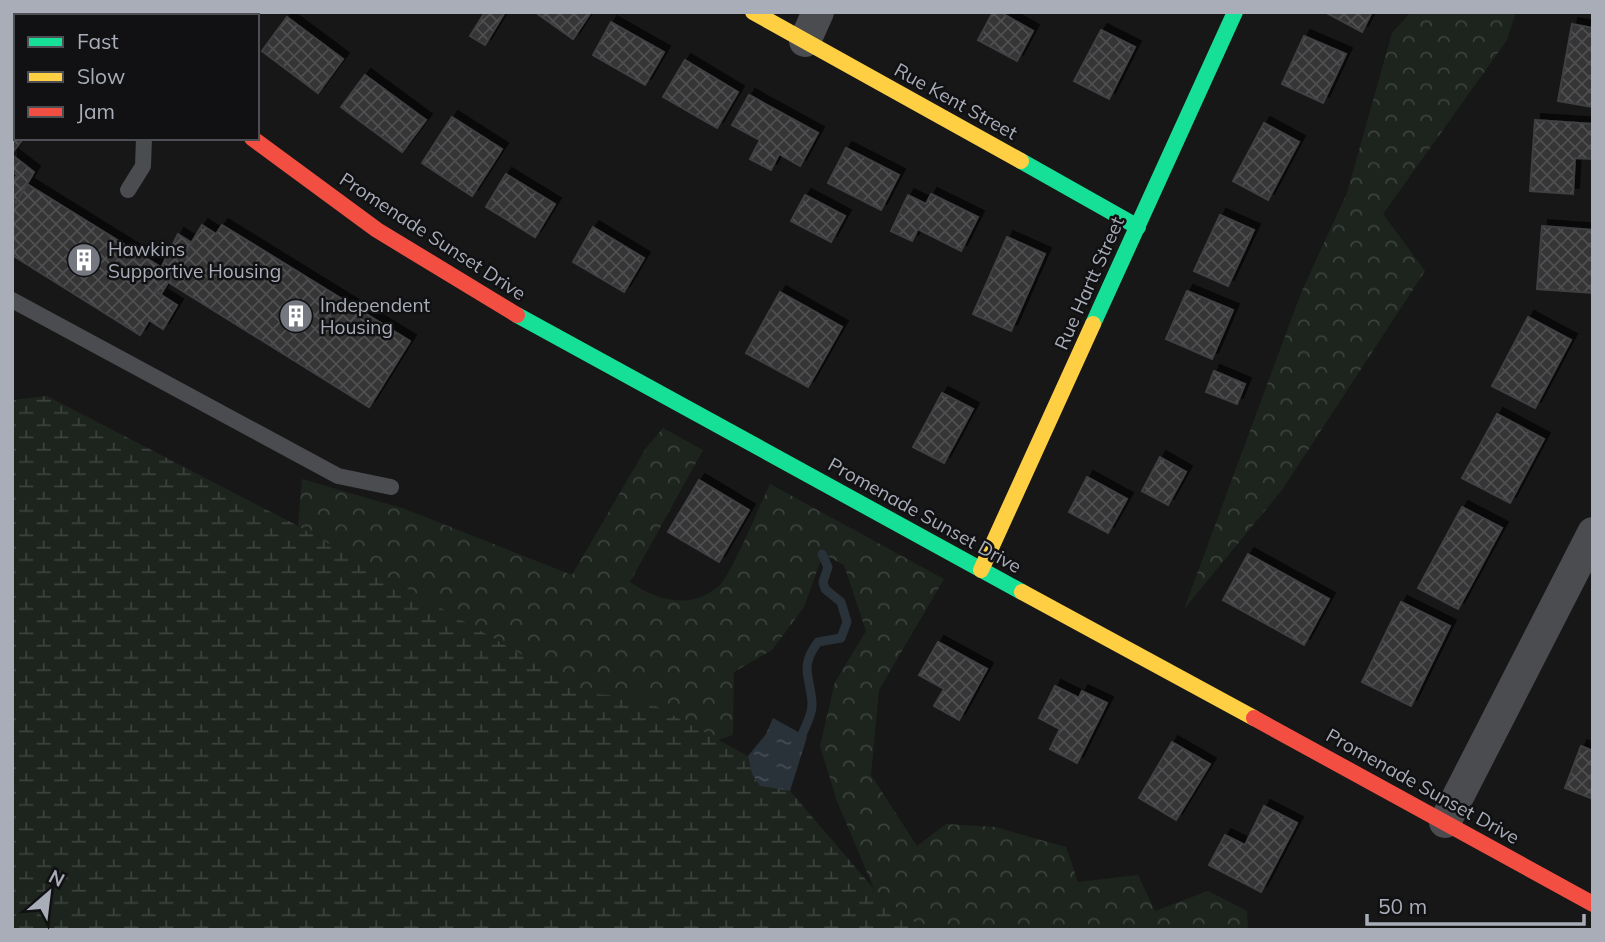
<svg xmlns="http://www.w3.org/2000/svg" width="1605" height="942" font-family="Mulish,sans-serif">
<style>
.forest{fill:url(#forest-crowns)}
.wetland{fill:url(#wetland-marsh)}
.water{fill:url(#water-ripples)}
.lines{fill:none;stroke-linecap:round;stroke-linejoin:round}
.stream{stroke:#2a3239;stroke-width:9}
.building{fill:url(#building-cross-hatch);stroke:#3f4043;stroke-width:2;filter:url(#shadow)}
.lane{stroke:#4b4c50;stroke-width:16}
.street{stroke:#4b4c50;stroke-width:32}
.fast{stroke:#16e098;stroke-width:16}
.slow{stroke:#ffcf43;stroke-width:16}
.jam{stroke:#f24e42;stroke-width:16}
.labels{text-anchor:middle;stroke-width:5;stroke-linejoin:round;paint-order:stroke}
.street-label{font-size:19px;fill:#a8adb8;stroke:#111113}
.poi-label{font-size:19px;fill:#a8adb8;stroke:#111113;text-anchor:start}
</style>
<defs>
<pattern id="forest-crowns" width="20" height="18" patternUnits="userSpaceOnUse" patternTransform="scale(1.75)"><rect width="20" height="18" fill="#1d241e"/><path d="M2 6a3 3 0 1 1 6 0M12 15a3 3 0 1 1 6 0" fill="none" stroke="#3b413d"/></pattern>
<pattern id="wetland-marsh" width="20" height="14" patternUnits="userSpaceOnUse" patternTransform="scale(1.75)"><rect width="20" height="14" fill="#1d241e"/><path d="M1 5h8M5 5V1M11 12h8M15 12V8" fill="none" stroke="#3b413d"/></pattern>
<pattern id="water-ripples" width="26" height="14" patternUnits="userSpaceOnUse" patternTransform="scale(1.75)"><rect width="26" height="14" fill="#2a3239"/><path d="M2 4q2-2 4 0t4 0M15 11q2-2 4 0t4 0" fill="none" stroke="#464d54"/></pattern>
<pattern id="building-cross-hatch" width="8" height="8" patternUnits="userSpaceOnUse" patternTransform="scale(1.75)"><rect width="8" height="8" fill="#353536"/><path d="M0 0l8 8M0 8l8-8" fill="none" stroke="#4f5051"/></pattern>
<filter id="shadow"><feDropShadow dx="6" dy="-6" stdDeviation="0" flood-color="#0009"/></filter>
</defs>
<rect width="100%" height="100%" fill="#171717"/>
<g class="forest">
<path d="M1411 12H1516L1507 40 1383 214 1425 271 1282 490 1184 609 1301 293 1347 193 1392 33Z"/>
<path d="M663 428 703 450 630 582C657 601 692 610 719 586 731 575 761 503 770 484L944 579 879 690 871 775 917 846 946 824 995 827 1066 847 1078 882 1138 875 1155 911 1208 891 1247 911 1248 930H924L874 889 837 801 820 746 835 682 866 631 844 565 823 554 804 607 772 650 734 672 733 735 718 740 639 697 578 693 519 653 298 526 302 479 405 509 572 575 646 448Z"/>
</g>
<path class="wetland" d="M47 396 298 526 519 653 578 693 639 697 748 756 752 774 760 786 790 791 874 889 924 930H12V400Z"/>
<path class="water" d="M773 718 807 737 790 791 760 786 752 774 748 756 766 734Z"/>
<g class="lines">
<path class="stream" d="M802 735C806 725 813 713 812 702 810 676 799 667 818 642L841 638 847 622 841 602 825 589 823 582 828 567 822 554"/>
</g>
<g class="building">
<path d="M210 12H260L257 16H214Z"/>
<path d="M485 12H505L485 45 470 36Z"/>
<path d="M535 12H591L573 39Z"/>
<path d="M993 12H1000L1033 31 1017 61 978 40Z"/>
<path d="M1325 12H1372L1362 32Z"/>
<path d="M287 17 343 59 318 93 262 51Z"/>
<path d="M611 22 664 52 645 85 593 55Z"/>
<path d="M1572 24 1593 28V107L1558 101Z"/>
<path d="M1101 30 1135 47 1109 99 1074 81Z"/>
<path d="M1304 36 1346 54 1323 103 1282 84Z"/>
<path d="M685 60 738 92 717 128 663 97Z"/>
<path d="M12 72 16 75V138H24L12 153Z"/>
<path d="M365 75 426 120 402 152 341 107Z"/>
<path d="M749 95 818 133 800 166 779 154 771 170 750 159 760 140 732 125Z"/>
<path d="M452 117 502 149 472 196 422 163Z"/>
<path d="M1535 120 1593 124V159L1575 158 1573 194 1530 191Z"/>
<path d="M1264 123 1299 142 1268 200 1233 181Z"/>
<path d="M846 148 899 175 881 210 828 183Z"/>
<path d="M12 155 34 172 16 203 12 200V183L17 175 12 171Z"/>
<path d="M506 174 555 204 535 237 486 207Z"/>
<path d="M27 184 167 271 155 291 177 305 163 329 149 320 140 335 12 255V200L16 203Z"/>
<path d="M931 194 978 217 961 251 918 229 912 241 891 231 908 195 926 204Z"/>
<path d="M805 195 845 216 831 242 791 221Z"/>
<path d="M1220 215 1254 230 1228 286 1194 271Z"/>
<path d="M202 225 216 234 222 225 410 341 369 407 168 282Z"/>
<path d="M1542 226 1593 230V293L1537 289Z"/>
<path d="M593 227 644 258 624 292 573 262Z"/>
<path d="M178 234 192 243 161 294 155 291 167 271 161 268Z"/>
<path d="M1007 237 1045 254 1011 331 973 314Z"/>
<path d="M1187 291 1233 310 1212 359 1166 339Z"/>
<path d="M780 292 842 327 808 387 746 353Z"/>
<path d="M1528 317 1571 340 1535 408 1492 386Z"/>
<path d="M1214 371 1245 384 1237 404 1206 392Z"/>
<path d="M942 393 973 409 944 463 913 447Z"/>
<path d="M1497 414 1544 439 1510 503 1462 478Z"/>
<path d="M1160 457 1186 472 1168 505 1142 491Z"/>
<path d="M1087 477 1127 499 1108 533 1069 512Z"/>
<path d="M699 480 749 510 719 562 668 532Z"/>
<path d="M1462 507 1502 528 1458 609 1418 588Z"/>
<path d="M1248 554 1329 599 1304 645 1223 600Z"/>
<path d="M1401 602 1450 626 1411 706 1362 682Z"/>
<path d="M938 642 987 669 959 720 934 706 944 689 919 675Z"/>
<path d="M1055 686 1079 698 1082 691 1107 703 1077 763 1050 749 1060 729 1039 718Z"/>
<path d="M1172 742 1210 764 1176 820 1139 798Z"/>
<path d="M1581 746 1593 751V799L1565 788Z"/>
<path d="M1264 806 1297 823 1261 892 1209 865 1225 835 1245 845Z"/>
</g>
<g class="lines">
<g class="lane">
<path d="M12 20 16 23"/>
<path d="M128 190 143 166 144 138"/>
<path d="M12 300 338 476 391 487"/>
</g>
<g class="street">
<path d="M805 41 818 12"/>
<path d="M1445 822 1593 533"/>
</g>
<g class="fast">
<path d="M1021 161 1138 227"/>
<path d="M517 315 1022 592"/>
<path d="M1093 324 1235 12"/>
</g>
<g class="slow">
<path d="M753 12 1021 161"/>
<path d="M981 570 1093 324"/>
<path d="M1022 592 1254 718"/>
</g>
<g class="jam">
<path d="M92 12 97 16"/>
<path d="M252 138 377 230 517 315"/>
<path d="M1254 718 1593 904"/>
</g>
</g>
<defs>
<g id="building-disc" transform="scale(1.75)"><circle r="9.5" fill="#757880" stroke="#111113"/><path d="M-4-6H4V6H1V3H-1V6H-4ZM-2.5-4.3h1.7v1.8h-1.7ZM.8-4.3h1.7v1.8H.8ZM-2.5-1h1.7V.8h-1.7ZM.8-1h1.7V.8H.8Z" fill="#fff"/></g>
</defs>
<g fill-rule="evenodd">
<use href="#building-disc" x="84" y="260"/>
<use href="#building-disc" x="296" y="316"/>
</g>
<g class="labels">
<g class="street-label">
<text transform="translate(956 101) rotate(29)" y="7">Rue Kent Street</text>
<text transform="translate(433 236) rotate(33)" y="7">Promenade Sunset Drive</text>
<text transform="translate(1089 283) rotate(-66)" y="7">Rue Hartt Street</text>
<text transform="translate(925 515) rotate(29)" y="7">Promenade Sunset Drive</text>
<text transform="translate(1423 786) rotate(29)" y="7">Promenade Sunset Drive</text>
</g>
<g class="poi-label">
<text x="108" y="256">Hawkins<tspan x="108" dy="22">Supportive Housing</tspan></text>
<text x="320" y="312">Independent<tspan x="320" dy="22">Housing</tspan></text>
</g>
</g>
<rect width="1605" height="942" fill="none" stroke="#a8adb8" stroke-width="28"/>
<rect x="14" y="14" width="245" height="126" fill="#111113" stroke="#4d4f55" stroke-width="2"/>
<rect x="28" y="37" width="35" height="10" fill="#16e098" stroke="#4d4f55" stroke-width="2"/>
<text x="77" y="49" font-size="21" fill="#a8adb8">Fast</text>
<rect x="28" y="72" width="35" height="10" fill="#ffcf43" stroke="#4d4f55" stroke-width="2"/>
<text x="77" y="84" font-size="21" fill="#a8adb8">Slow</text>
<rect x="28" y="107" width="35" height="10" fill="#f24e42" stroke="#4d4f55" stroke-width="2"/>
<text x="77" y="119" font-size="21" fill="#a8adb8">Jam</text>
<g transform="translate(49 893) rotate(28)" stroke="#111113" stroke-width="5" paint-order="stroke">
<path d="M0-5L12 26L0 18L-12 26Z" fill="#a8adb8"/>
<text y="-10" font-size="19" font-weight="bold" text-anchor="middle" fill="#a8adb8">N</text>
</g>
<path d="M1367 914v10h217v-10" fill="none" stroke="#a8adb8" stroke-width="3.5"/>
<text x="1378" y="914" font-size="21" fill="#a8adb8" stroke="#111113" stroke-width="5" paint-order="stroke">50 m</text>
</svg>
